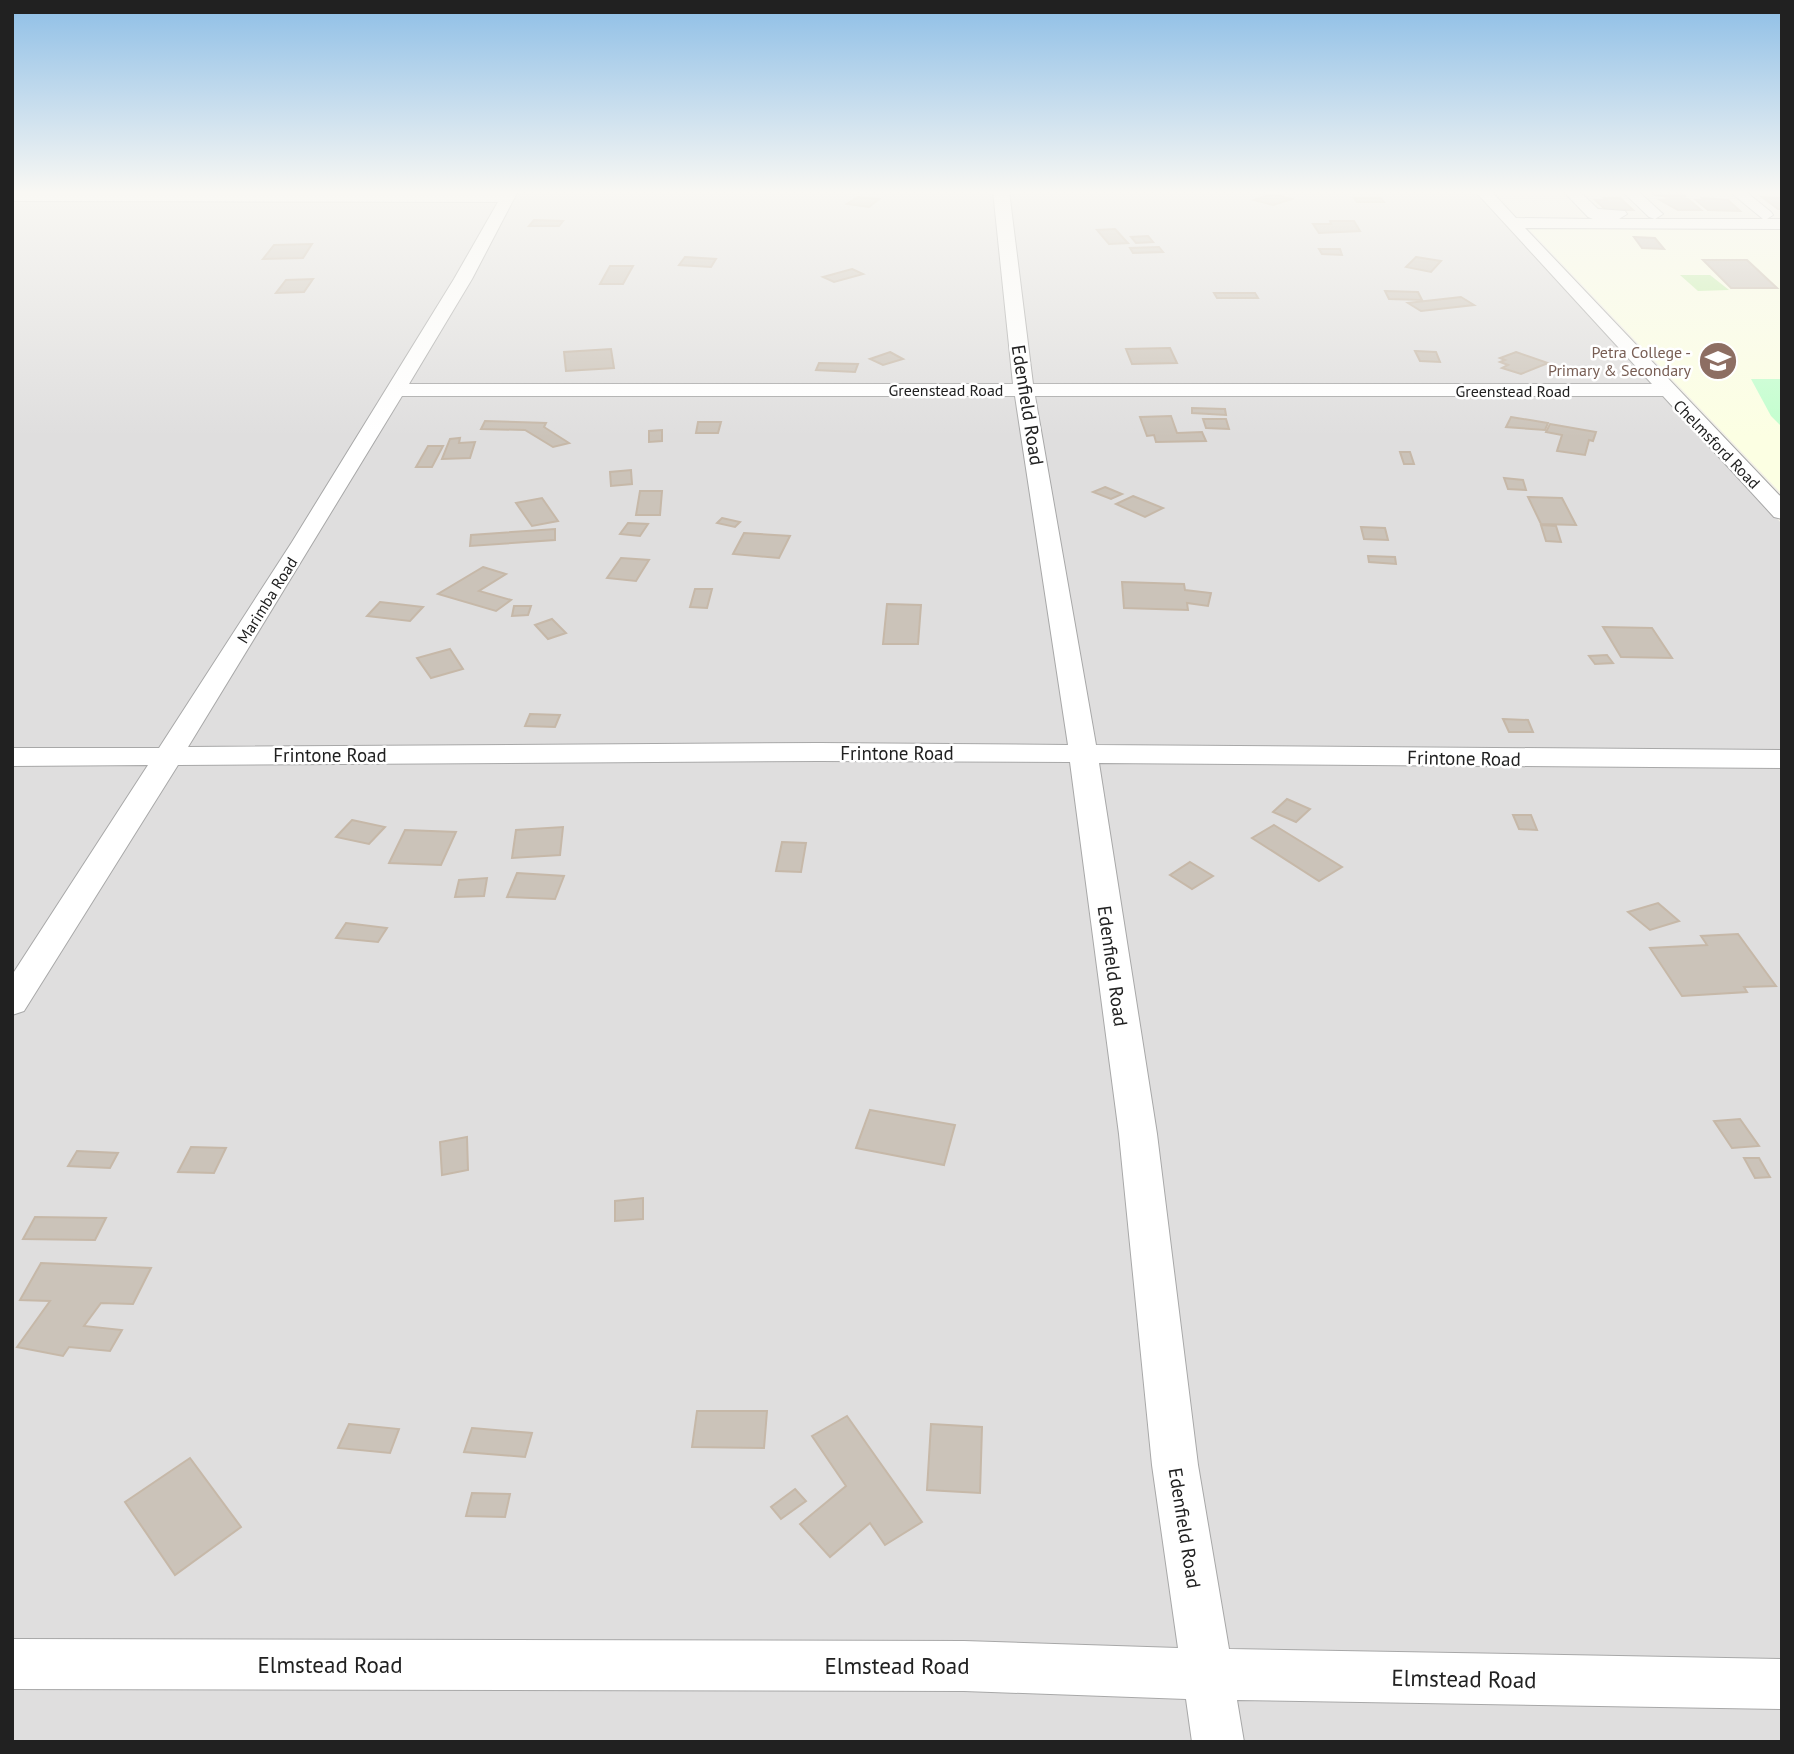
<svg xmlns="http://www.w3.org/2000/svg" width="1794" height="1754" font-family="'PT Sans',sans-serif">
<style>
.residential{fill:#dfdede}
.education{fill:#fcffe3}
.grass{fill:#c5f0a9}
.park{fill:#c1ffcd}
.building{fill:#cbc3b9;stroke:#c6b8a8;stroke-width:2}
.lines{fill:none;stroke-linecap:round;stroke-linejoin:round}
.minor-casing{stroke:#a8a8a8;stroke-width:2}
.minor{fill:#fff;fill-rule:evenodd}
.labels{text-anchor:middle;stroke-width:5;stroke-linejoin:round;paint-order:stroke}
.far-education-label{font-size:16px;fill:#785e54;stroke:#fff;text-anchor:end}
.far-street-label{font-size:16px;fill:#212121;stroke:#fff}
.street-label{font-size:19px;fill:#212121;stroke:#fff}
.near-street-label{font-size:23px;fill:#212121;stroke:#fff}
</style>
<rect width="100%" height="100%" fill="#f2f0e7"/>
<path class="residential" d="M12 191H1476L1782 524V1742H12Z"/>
<path class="education" d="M1527 227 1782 228V494Z"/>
<path class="grass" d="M1680 275H1710L1729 290 1698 291Z"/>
<path class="park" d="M1751 379H1782V427L1771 416Z"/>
<g class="building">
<path d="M1679 191 1685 196 1669 197 1655 195 1650 192Z"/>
<path d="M1273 194 1292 199 1273 205 1254 200Z"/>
<path d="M858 197 879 199 869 207 847 204Z"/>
<path d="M1762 197 1782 198V209H1778Z"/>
<path d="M1354 198H1381L1384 202H1357Z"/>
<path d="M1604 198H1620L1633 210H1606L1595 200H1606Z"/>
<path d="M1682 198 1688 199 1701 210H1678L1660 200Z"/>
<path d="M1702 198 1728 200 1740 211 1708 210 1696 200H1704Z"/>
<path d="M534 220 563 221 559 226H529Z"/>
<path d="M1330 221H1354L1360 231 1319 233 1313 224H1331Z"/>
<path d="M1115 229 1128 243 1109 244 1097 230Z"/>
<path d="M1148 236 1153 242 1136 243 1131 237Z"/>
<path d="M1634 237 1655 238 1664 249 1642 248Z"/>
<path d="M312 244 303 258 263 259 274 245Z"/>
<path d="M1159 247 1163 252 1133 253 1130 248Z"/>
<path d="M1319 249H1340L1342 255 1322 254Z"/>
<path d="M685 257 716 259 711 267 679 265Z"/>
<path d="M1416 257 1441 261 1431 272 1406 267Z"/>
<path d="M1703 260H1747L1777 288H1731Z"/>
<path d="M610 266H633L623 284H600Z"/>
<path d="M852 269 863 274 834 282 823 277Z"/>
<path d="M313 279 304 292 276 293 286 280Z"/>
<path d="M1385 291 1418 292 1422 300 1389 299Z"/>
<path d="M1214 293H1255L1258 298H1217Z"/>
<path d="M1461 297 1474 305 1421 311 1408 303Z"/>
<path d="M1170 348 1177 363 1132 364 1126 349Z"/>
<path d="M611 349 614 368 566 371 564 352Z"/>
<path d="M1415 351 1436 352 1440 362 1420 361Z"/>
<path d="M890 352 903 359 883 365 870 359Z"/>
<path d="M1516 352 1548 363 1521 374 1502 368 1508 365 1500 362 1505 360 1500 358Z"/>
<path d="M819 363 858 364 855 372 816 370Z"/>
<path d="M1192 408 1225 409 1226 415 1192 413Z"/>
<path d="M1171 416 1177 433 1202 432 1206 441 1156 442 1154 435 1147 436 1140 417Z"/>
<path d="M1511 417 1548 423 1545 430 1506 427Z"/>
<path d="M1203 419H1226L1229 429 1206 428Z"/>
<path d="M485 421 546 423 544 427 569 443 553 447 525 430 481 429Z"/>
<path d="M698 422H721L718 433H696Z"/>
<path d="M1550 424 1596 432 1593 441 1589 440 1585 455 1557 451 1562 435 1546 432Z"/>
<path d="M662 430V441L649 442V431Z"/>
<path d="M460 438 459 443 475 442 470 458 442 459 450 439Z"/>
<path d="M428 446H443L432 467H416Z"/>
<path d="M1400 452H1410L1414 464H1404Z"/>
<path d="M631 470 632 484 611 486 610 472Z"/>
<path d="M1504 478 1523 480 1526 490 1508 489Z"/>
<path d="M1105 487 1122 494 1111 499 1093 492Z"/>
<path d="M640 491H662L660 515H636Z"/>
<path d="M1133 496 1163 508 1145 517 1116 504Z"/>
<path d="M1528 497 1562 498 1576 525 1541 524Z"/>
<path d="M542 498 558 521 532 526 516 503Z"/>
<path d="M722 518 740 522 735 527 717 523Z"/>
<path d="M628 523 648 524 640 536 620 534Z"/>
<path d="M1541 525 1556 526 1561 542 1546 541Z"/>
<path d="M1361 527 1385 528 1388 540 1364 539Z"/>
<path d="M555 529V540L470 546 471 535Z"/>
<path d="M744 533 790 536 779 558 733 554Z"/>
<path d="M1368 556 1395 557 1396 564 1369 562Z"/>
<path d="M621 558 649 560 636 581 607 578Z"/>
<path d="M483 567 506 574 479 591 511 600 496 611 438 594Z"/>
<path d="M1122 582 1184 584 1185 590 1211 593 1208 606 1187 603 1188 610 1124 608Z"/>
<path d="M695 589H712L707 608 690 607Z"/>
<path d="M380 602 423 607 410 621 367 616Z"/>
<path d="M887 604 921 605 918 644H883Z"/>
<path d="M514 606H531L528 615 512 616Z"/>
<path d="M552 619 566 633 548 639 535 625Z"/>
<path d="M1603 627 1652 628 1672 658 1621 657Z"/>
<path d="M450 649 463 669 431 678 417 658Z"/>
<path d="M1607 655 1613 663 1595 664 1589 656Z"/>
<path d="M530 714 560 715 555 727 525 726Z"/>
<path d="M1503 719 1528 720 1533 732H1509Z"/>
<path d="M1287 799 1310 809 1296 822 1273 812Z"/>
<path d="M1513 815H1531L1537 830 1519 829Z"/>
<path d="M352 820 385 827 369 844 336 837Z"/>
<path d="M1274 825 1342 867 1319 881 1252 838Z"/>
<path d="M563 827 560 855 512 858 516 830Z"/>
<path d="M405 830 456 832 441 865 389 863Z"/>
<path d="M782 842 806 843 801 872 776 871Z"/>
<path d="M1190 862 1213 876 1192 889 1170 875Z"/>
<path d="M517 873 564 876 555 899 507 897Z"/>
<path d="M487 878 484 896 455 897 459 880Z"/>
<path d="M1658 903 1679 921 1650 930 1628 912Z"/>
<path d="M346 923 387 928 378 942 336 938Z"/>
<path d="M1738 934 1776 986 1744 987 1747 992 1682 996 1650 948 1707 945 1701 936Z"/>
<path d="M870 1110 955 1125 944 1165 856 1148Z"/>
<path d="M1740 1119 1759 1146 1732 1148 1714 1121Z"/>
<path d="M467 1137 468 1170 442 1175 440 1142Z"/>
<path d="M191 1147 226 1148 214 1173 178 1172Z"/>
<path d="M77 1151 118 1153 110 1168 68 1166Z"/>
<path d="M1744 1158H1759L1770 1177 1755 1178Z"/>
<path d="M643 1198V1219L615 1221V1201Z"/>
<path d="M35 1217 106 1218 95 1240 23 1239Z"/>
<path d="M41 1263 151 1268 133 1304 101 1303 84 1326 122 1330 110 1351 69 1347 63 1356 17 1347 50 1301 20 1300Z"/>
<path d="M697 1411H767L764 1448 692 1447Z"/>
<path d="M847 1416 922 1522 885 1545 870 1523 830 1557 800 1524 846 1486 812 1436Z"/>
<path d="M349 1424 399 1429 390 1453 338 1448Z"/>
<path d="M931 1424 982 1427 980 1493 927 1490Z"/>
<path d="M472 1428 532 1433 525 1457 464 1452Z"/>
<path d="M190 1458 241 1527 175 1575 125 1502Z"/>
<path d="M795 1489 806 1501 781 1519 771 1507Z"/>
<path d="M472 1493 510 1494 505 1517 466 1516Z"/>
</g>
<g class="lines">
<g class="minor-casing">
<g id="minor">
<path d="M12 191H518L472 279 409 384H1013L993 191H1009L1033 384H1652L1475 191H1491L1516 218 1593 219 1588 217 1563 191H1579L1598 209 1625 211 1627 214 1619 219H1763L1729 191H1745L1771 212 1773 215 1767 219H1782V229L1525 228 1782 498V519L1774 517 1663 396H1035L1096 745 1782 750V768L1099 763 1157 1134 1198 1465 1229 1649 1782 1659V1709L1237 1700 1244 1742H1192L1186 1699 964 1691 12 1689V1639L964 1641 1178 1648 1152 1465 1119 1134 1070 762 819 761 178 765 24 1011 12 1015V975L148 765 12 766V748H159L292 542 454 279 498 202 12 201ZM402 396H1015L1068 745 819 743 188 747Z"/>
<path d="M1622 191H1638L1663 214 1655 219 1649 217Z"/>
</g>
</g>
<use href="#minor" class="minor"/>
</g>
<linearGradient id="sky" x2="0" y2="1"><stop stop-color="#8dbee6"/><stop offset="0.44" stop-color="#f9f8f4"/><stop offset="1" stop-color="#f9f8f4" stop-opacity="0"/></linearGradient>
<rect width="1794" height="437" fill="url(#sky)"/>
<defs>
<g id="school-disc" transform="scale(2.0125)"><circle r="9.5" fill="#8d6e63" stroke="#fff"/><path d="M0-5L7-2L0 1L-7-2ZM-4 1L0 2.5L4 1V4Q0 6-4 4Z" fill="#fff"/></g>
</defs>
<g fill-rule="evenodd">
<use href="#school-disc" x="1718" y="361"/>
</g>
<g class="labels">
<g class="far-education-label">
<text x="1691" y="358">Petra College -<tspan x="1691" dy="18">Primary &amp; Secondary</tspan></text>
</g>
<g class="far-street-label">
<text x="946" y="396">Greenstead Road</text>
<text x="1513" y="397">Greenstead Road</text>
<text transform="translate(1717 444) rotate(46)" y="6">Chelmsford Road</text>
<text transform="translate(267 600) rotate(-58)" y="6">Marimba Road</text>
</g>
<g class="street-label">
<text transform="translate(1028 405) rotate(81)" y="7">Edenfield Road</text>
<text x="897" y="760">Frintone Road</text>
<text x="330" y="762">Frintone Road</text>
<text transform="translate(1464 758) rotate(1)" y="7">Frintone Road</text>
<text transform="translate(1113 966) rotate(82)" y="7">Edenfield Road</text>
<text transform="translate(1185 1528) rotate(81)" y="7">Edenfield Road</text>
</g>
<g class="near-street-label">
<text x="330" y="1673">Elmstead Road</text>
<text x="897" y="1674">Elmstead Road</text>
<text transform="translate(1464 1679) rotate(1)" y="8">Elmstead Road</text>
</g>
</g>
<rect width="1794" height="1754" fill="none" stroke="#212121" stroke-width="28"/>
</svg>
